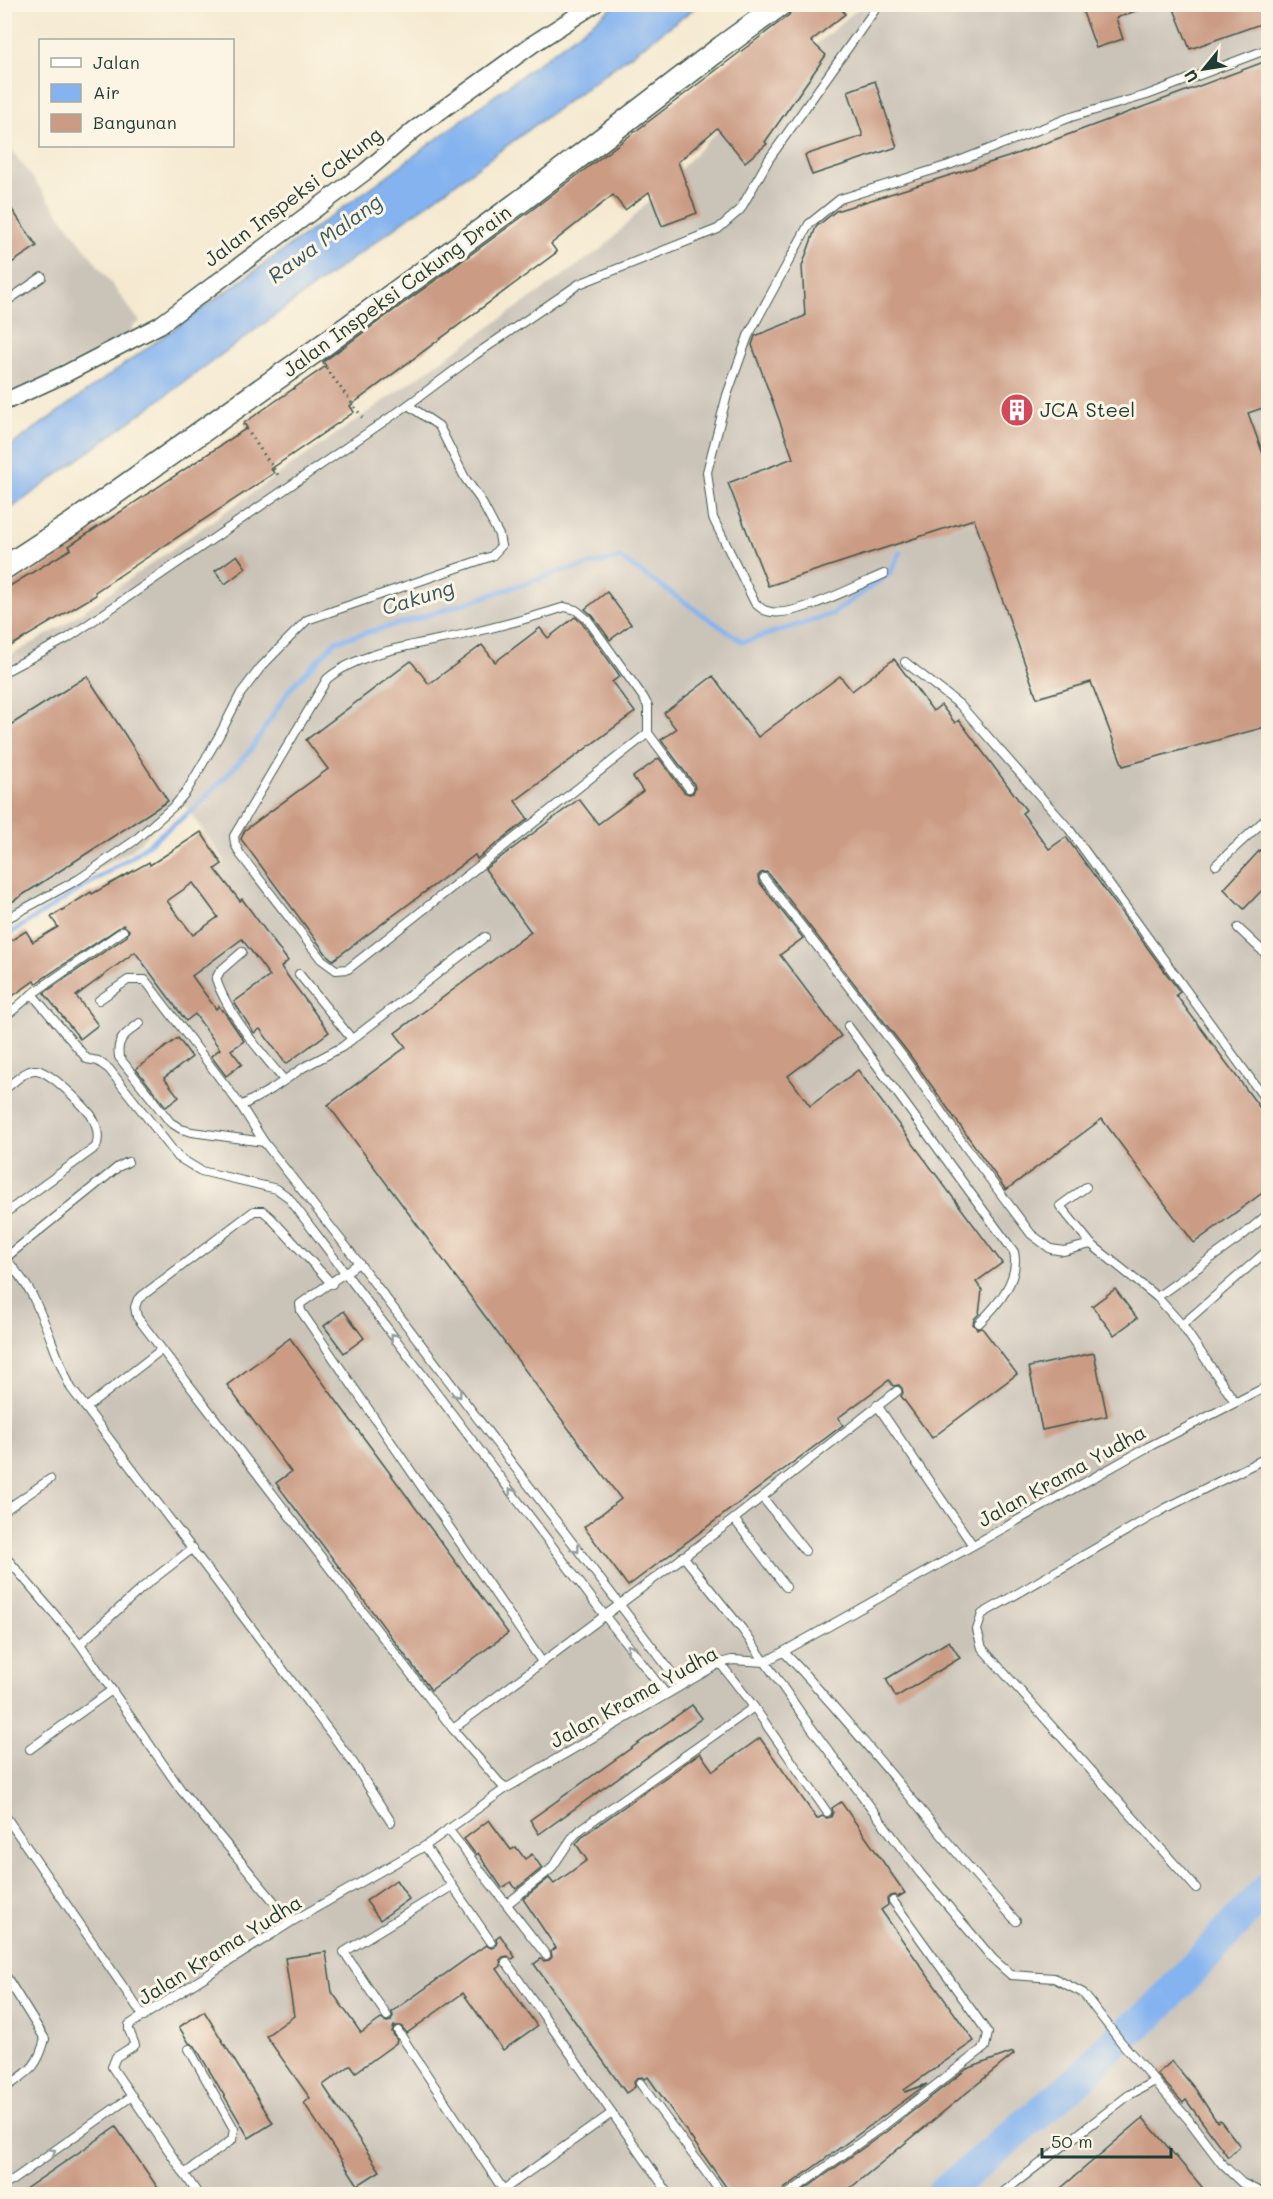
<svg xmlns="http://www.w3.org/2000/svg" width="1273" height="2199" font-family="Mali,sans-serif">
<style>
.industrial{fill:#cac3b8}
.water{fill:#84b3ef;stroke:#527892;stroke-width:1.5}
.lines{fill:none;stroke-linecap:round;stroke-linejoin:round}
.stream{stroke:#84b3ef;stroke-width:5}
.river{stroke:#84b3ef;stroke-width:32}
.building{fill:#cb9b84;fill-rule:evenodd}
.lane-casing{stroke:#3f574c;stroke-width:10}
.street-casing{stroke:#3f574c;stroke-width:19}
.secondary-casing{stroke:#3f574c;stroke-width:25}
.path{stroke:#3f574c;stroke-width:3;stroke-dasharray:1.5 4.5;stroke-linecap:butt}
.lane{stroke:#fff;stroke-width:8}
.street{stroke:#fff;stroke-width:16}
.secondary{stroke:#fff;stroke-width:22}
.oneway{stroke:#8f9e9a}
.labels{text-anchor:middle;stroke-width:6;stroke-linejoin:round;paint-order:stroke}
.street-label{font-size:20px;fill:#1f3d34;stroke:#fcf5e5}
.poi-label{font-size:20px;fill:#1f3d34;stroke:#fcf5e5;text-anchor:start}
.water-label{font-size:21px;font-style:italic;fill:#385a63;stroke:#fcf5e5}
</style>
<rect width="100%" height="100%" fill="#fcf5e5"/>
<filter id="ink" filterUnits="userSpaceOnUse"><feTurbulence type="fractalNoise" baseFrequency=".0167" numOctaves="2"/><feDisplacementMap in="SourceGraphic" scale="12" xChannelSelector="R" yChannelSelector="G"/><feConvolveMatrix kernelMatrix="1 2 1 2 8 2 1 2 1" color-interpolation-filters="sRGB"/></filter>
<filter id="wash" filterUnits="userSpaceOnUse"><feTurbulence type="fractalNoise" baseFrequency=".008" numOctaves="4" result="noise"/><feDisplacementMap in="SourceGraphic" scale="24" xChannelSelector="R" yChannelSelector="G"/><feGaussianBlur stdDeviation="1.35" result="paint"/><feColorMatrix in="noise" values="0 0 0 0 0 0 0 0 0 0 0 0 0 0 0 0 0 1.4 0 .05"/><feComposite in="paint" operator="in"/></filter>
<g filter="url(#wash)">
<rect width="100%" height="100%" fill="#f5ead1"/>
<g class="industrial">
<path d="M862 5H1268V2194H5V1025L42 981 225 862 182 801 132 850 5 919 4 659 59 628 604 247 725 123Z"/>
<path d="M5 141 140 322 131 327 136 335 5 398Z"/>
</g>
<path class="water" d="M616 5H699L5 513V450L380 181Z"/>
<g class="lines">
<path class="stream" d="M4 937 133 856 195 808 250 751 289 690 336 641 416 619 563 571 620 558 743 642 832 614 889 574 900 553"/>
<path class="river" d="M942 2194 1083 2076 1106 2050 1126 2032 1150 2015 1268 1888"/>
</g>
<g id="blocks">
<g class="building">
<path d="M794 4H838L845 14 811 41 826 55 765 142 767 144 745 162 717 128 678 162 697 213 662 226 649 192 625 210 613 195 551 244 557 252 350 406 354 412 271 469 274 473 95 592 96 595 4 650V594L10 591 8 587 71 549 69 546 247 428 244 423 326 366 323 362 533 209 789 15Z"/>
<path d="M1080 4H1147V7L1116 18 1123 39 1096 48Z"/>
<path d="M1172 4H1269V21L1190 49Z"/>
<path d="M1269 60V406L1248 413 1269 470V726L1123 766 1091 682 1037 698 974 519 768 586 728 483 793 458 752 345 755 336 805 316 802 266 816 227 836 211 1008 157Z"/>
<path d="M875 81 897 147 812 175 805 155 863 136 848 91Z"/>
<path d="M4 198 37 246 4 268Z"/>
<path d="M237 555 246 568 225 584 215 571Z"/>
<path d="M607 592 631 624 610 640 593 616 585 609Z"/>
<path d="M575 617 583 624 620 676 612 682 635 712 515 801 528 819 477 859 475 855 333 960 327 955 241 839 245 830 328 769 306 740 411 661 429 684 482 645 495 662 540 628 548 638Z"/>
<path d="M894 659 933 711 941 705 955 723 959 720 1026 810 1022 813 1049 849 1066 837 1180 992 1176 995 1269 1120V1188L1194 1243 1102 1119 1006 1190 909 1054 769 874 766 872 761 873 758 876 759 882 803 938 780 955 841 1036 788 1076 810 1106 858 1070 1002 1263 976 1282 982 1290 979 1314 974 1319 973 1324 977 1329 982 1328 1017 1374 932 1438 901 1396 903 1393 902 1388 899 1385 893 1386 889 1380 838 1418 843 1425 628 1586 584 1527 621 1499 328 1105 406 1047 395 1033 531 932 485 869 579 799 598 824 643 791 633 777 659 758 684 792 689 794 693 793 695 788 694 784 661 740 676 729 664 713 713 676 758 737 840 676 852 691Z"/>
<path d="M87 676 168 801 4 907V729Z"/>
<path d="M201 832 222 864 215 869 240 901 242 899 288 961 281 967 329 1032 286 1064 260 1029 254 1033 234 1002 270 976 242 939 192 976 216 1009 219 1006 222 1011 223 1010 244 1041 231 1050 242 1064 226 1076 211 1056 220 1049 195 1014 186 1021 135 952 76 996 98 1025 80 1039 44 993 127 936 129 930 123 925 36 983 34 981 4 1002V945L26 931 33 942 58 927 51 917 91 892 92 894 149 862 150 865ZM193 883 218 917 193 935 167 901Z"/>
<path d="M1260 850 1269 858V883L1244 909 1224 889Z"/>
<path d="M178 1038 192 1057 164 1078 179 1097 166 1107 136 1069Z"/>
<path d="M1115 1289 1137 1318 1114 1335 1092 1306Z"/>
<path d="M344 1311 364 1338 344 1353 324 1326Z"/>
<path d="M290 1338 508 1633 431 1690 276 1483 291 1472 227 1385Z"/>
<path d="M1094 1353 1107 1416 1042 1430 1029 1367Z"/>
<path d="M949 1641 960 1658 896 1697 886 1679Z"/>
<path d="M692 1705 702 1718 539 1834 530 1820Z"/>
<path d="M760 1738 817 1819 822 1816 827 1818 831 1817 833 1812 832 1808 841 1802 905 1893 898 1897 895 1895 890 1896 887 1899 888 1905 881 1910 974 2041 904 2090 905 2092 927 2084 784 2189 782 2194H731L648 2077 645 2079 642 2077 637 2078 634 2081 635 2087 626 2093 534 1964 541 1959 544 1961 549 1960 552 1957 551 1951 556 1948 523 1899 549 1878 554 1884 587 1860 576 1844 584 1835 700 1753 713 1771Z"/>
<path d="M489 1820 511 1850 516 1847 525 1859 532 1854 542 1868 516 1889 511 1882 502 1888 478 1853 476 1855 464 1839Z"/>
<path d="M396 1880 409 1899 380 1920 366 1901Z"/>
<path d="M500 1935 515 1957 512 1959 508 1956 503 1957 500 1960 501 1966 497 1969 537 2026 503 2050 463 1993 407 2033 401 2026H394L392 2032 397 2040 396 2043 356 2072 351 2065 323 2085 380 2171 358 2185 304 2103 310 2098 266 2036 294 2016 285 1958 326 1952 332 1992 361 2033 381 2019 387 2022 391 2021 393 2016 392 2012 486 1945 491 1948 495 1947 497 1942 496 1938Z"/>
<path d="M204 2011 273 2123 249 2138 195 2046 189 2043 179 2027Z"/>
<path d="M1013 2052 1014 2054 843 2194H798L887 2131 967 2069Z"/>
<path d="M1172 2061 1196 2090 1217 2122 1220 2120 1240 2146 1228 2157 1186 2100 1183 2103 1157 2074Z"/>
<path d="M1143 2118 1208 2194H1054Z"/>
<path d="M116 2127 162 2194H18Z"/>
</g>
</g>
</g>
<g filter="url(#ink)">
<use href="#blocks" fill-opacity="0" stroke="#3f574c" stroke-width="1.5"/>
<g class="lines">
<g class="lane-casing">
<g id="lane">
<path d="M4 303 42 277"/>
<path d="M884 574C857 585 792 620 767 611 762 610 759 606 755 603L713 518 707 472 727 395 748 336 809 224 840 199 949 165 1071 117 1147 95 1268 49"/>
<path d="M905 662 960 705 1069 829 1268 1103"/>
<path d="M4 672 68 638 408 405 475 355 579 284 718 229 740 210 769 159 879 4"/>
<path d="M648 733V706L643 697 588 620 576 610 565 607C531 618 496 627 462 635 420 644 360 651 327 679L234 836 235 844 240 854 321 959 336 970 348 969 648 733 689 788"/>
<path d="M1216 865 1268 817"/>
<path d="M764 878 904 1058 965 1146 1031 1234 1051 1249 1064 1251 1091 1244 1157 1297 1182 1325 1235 1402"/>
<path d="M4 920 79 879 134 841 175 805 186 792 219 736 241 693 261 667 307 620 492 556 501 546 499 535 480 499 465 478 439 426 408 405"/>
<path d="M1238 928 1268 956"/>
<path d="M242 952 220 971 216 979C227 1013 261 1053 284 1080"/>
<path d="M299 974 351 1038"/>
<path d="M32 994 87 1059 98 1061 109 1069 178 1157 201 1171 277 1189 288 1197 605 1616 666 1694"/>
<path d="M99 1000 128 980H145L241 1106 264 1142"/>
<path d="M4 1018 32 994 123 931"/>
<path d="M140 1023C126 1034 116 1038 119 1057L170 1122 181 1129 192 1132 264 1142 359 1263 681 1685"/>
<path d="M848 1026 1014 1252C1020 1279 998 1305 979 1323"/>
<path d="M4 1090C13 1083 26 1069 36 1070 50 1071 82 1104 91 1115 97 1125 100 1136 96 1147L4 1214"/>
<path d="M241 1106 272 1089 304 1067 342 1047 485 937"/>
<path d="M1086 1187 1060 1206 1091 1244"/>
<path d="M4 1256C13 1268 24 1280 31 1293 47 1324 56 1357 71 1388L354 1764 391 1822"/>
<path d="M4 1259 118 1167 128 1162"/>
<path d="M359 1263 300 1304 301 1311 542 1662"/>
<path d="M332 1284 270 1217 263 1211H254L138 1299 135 1307 137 1317 453 1729 734 1519 897 1391"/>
<path d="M1157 1297 1242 1236 1268 1214"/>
<path d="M1182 1325 1268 1250"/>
<path d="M877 1405 972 1544"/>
<path d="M86 1408 161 1350"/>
<path d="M763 1498 805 1551"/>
<path d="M4 1511 50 1479"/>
<path d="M734 1519 786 1587"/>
<path d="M4 1555 80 1644 181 1790 291 1922"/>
<path d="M683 1556 742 1629 810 1726 920 1873 993 1959 1011 1975 1054 1978 1083 1993 1121 2042 1188 2119 1222 2164 1242 2183 1264 2194"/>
<path d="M80 1644 143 1587 193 1548"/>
<path d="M784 1652C866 1738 936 1833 1016 1921"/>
<path d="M720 1663 754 1707"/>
<path d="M453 1729 505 1789"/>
<path d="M30 1749 112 1690"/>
<path d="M4 1814 144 2017"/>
<path d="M448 1829 546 1955"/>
<path d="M425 1846 491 1942"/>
<path d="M1196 1888 982 1648 977 1630 982 1614 1164 1509 1268 1457"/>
<path d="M507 1904 551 1869 572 1838 581 1829 754 1707 827 1812"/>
<path d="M506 1962 669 2194"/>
<path d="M4 1973 45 2039C37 2069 29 2071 4 2089"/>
<path d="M387 2016 344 1952 452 1886"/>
<path d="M398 2031 506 2194"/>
<path d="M640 2083 722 2194"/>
<path d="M184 2174 232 2140 234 2129 189 2049"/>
<path d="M4 2186 132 2096"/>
<path d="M503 2190 612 2113"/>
<path d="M198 2194 112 2067 116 2057 135 2045 129 2030V2025L291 1922 425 1846 505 1789 720 1663 732 1660 765 1662 1148 1447 1268 1386"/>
<path d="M788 2194 883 2126 985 2047 988 2033 893 1901"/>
<path d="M1001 2194 1129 2095 1155 2081"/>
</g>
</g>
<g class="street-casing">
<path id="street" d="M4 402 65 374 160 325 365 172 414 130 533 44 595 4"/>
</g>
<g class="secondary-casing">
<path id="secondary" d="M4 568 73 523 314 352 525 198 722 47 781 4"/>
</g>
<g class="path">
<path d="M326 368 365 421"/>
<path d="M243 424 280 478"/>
</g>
<use href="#lane" class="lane"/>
<use href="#street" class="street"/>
<use href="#secondary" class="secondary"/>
</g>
<defs><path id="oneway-chevron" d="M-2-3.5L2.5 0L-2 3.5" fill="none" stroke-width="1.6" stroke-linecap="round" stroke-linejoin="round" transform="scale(1.5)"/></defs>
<g class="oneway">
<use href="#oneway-chevron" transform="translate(394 1337) rotate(-127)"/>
<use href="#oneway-chevron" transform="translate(458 1394) rotate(53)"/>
<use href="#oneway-chevron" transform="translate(512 1492) rotate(-127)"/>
<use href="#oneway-chevron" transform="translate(576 1549) rotate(53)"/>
<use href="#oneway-chevron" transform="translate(630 1648) rotate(-128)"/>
<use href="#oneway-chevron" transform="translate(52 2152) rotate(-35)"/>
</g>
</g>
<defs>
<g id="building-disc" transform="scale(1.725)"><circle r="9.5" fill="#d1495b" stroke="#fcf5e5"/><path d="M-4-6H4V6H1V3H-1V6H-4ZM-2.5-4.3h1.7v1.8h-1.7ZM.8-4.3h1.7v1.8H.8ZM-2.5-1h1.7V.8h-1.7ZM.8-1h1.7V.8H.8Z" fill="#fff"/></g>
</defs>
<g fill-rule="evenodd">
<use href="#building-disc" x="1017" y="410"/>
</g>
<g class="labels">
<g class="street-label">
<text transform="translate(293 197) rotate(-37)" y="7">Jalan Inspeksi Cakung</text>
<text transform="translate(397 291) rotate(-36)" y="7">Jalan Inspeksi Cakung Drain</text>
<text transform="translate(1062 1476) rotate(-29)" y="7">Jalan Krama Yudha</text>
<text transform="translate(634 1697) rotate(-29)" y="7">Jalan Krama Yudha</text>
<text transform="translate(220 1950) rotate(-32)" y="7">Jalan Krama Yudha</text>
</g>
<g class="poi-label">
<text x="1040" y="417">JCA Steel</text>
</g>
<g class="water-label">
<text transform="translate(325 239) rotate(-36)" y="7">Rawa Malang</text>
<text transform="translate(418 598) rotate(-17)" y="7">Cakung</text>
</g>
</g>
<rect width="1273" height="2199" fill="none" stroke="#fcf5e5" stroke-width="24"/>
<rect x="39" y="39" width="195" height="108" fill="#fcf5e5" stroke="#a4ab9e" stroke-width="1.5"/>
<rect x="51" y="58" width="30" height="9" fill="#ffffff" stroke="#a4ab9e" stroke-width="1.5"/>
<text x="93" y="69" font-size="18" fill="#1f3d34">Jalan</text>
<rect x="51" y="84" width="30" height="18" fill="#84b3ef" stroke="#a4ab9e" stroke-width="1.5"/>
<text x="93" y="99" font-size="18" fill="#1f3d34">Air</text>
<rect x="51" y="114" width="30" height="18" fill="#cb9b84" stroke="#a4ab9e" stroke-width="1.5"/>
<text x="93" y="129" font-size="18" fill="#1f3d34">Bangunan</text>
<g transform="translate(1204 69) rotate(240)" stroke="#fcf5e5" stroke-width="4.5" paint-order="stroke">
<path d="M0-4.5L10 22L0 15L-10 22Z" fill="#1f3d34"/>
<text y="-9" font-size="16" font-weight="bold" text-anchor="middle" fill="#1f3d34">U</text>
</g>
<path d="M1042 2148v9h129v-9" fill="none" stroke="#1f3d34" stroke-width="3"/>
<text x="1051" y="2148" font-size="18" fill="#1f3d34" stroke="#fcf5e5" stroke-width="4.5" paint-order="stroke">50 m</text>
</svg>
